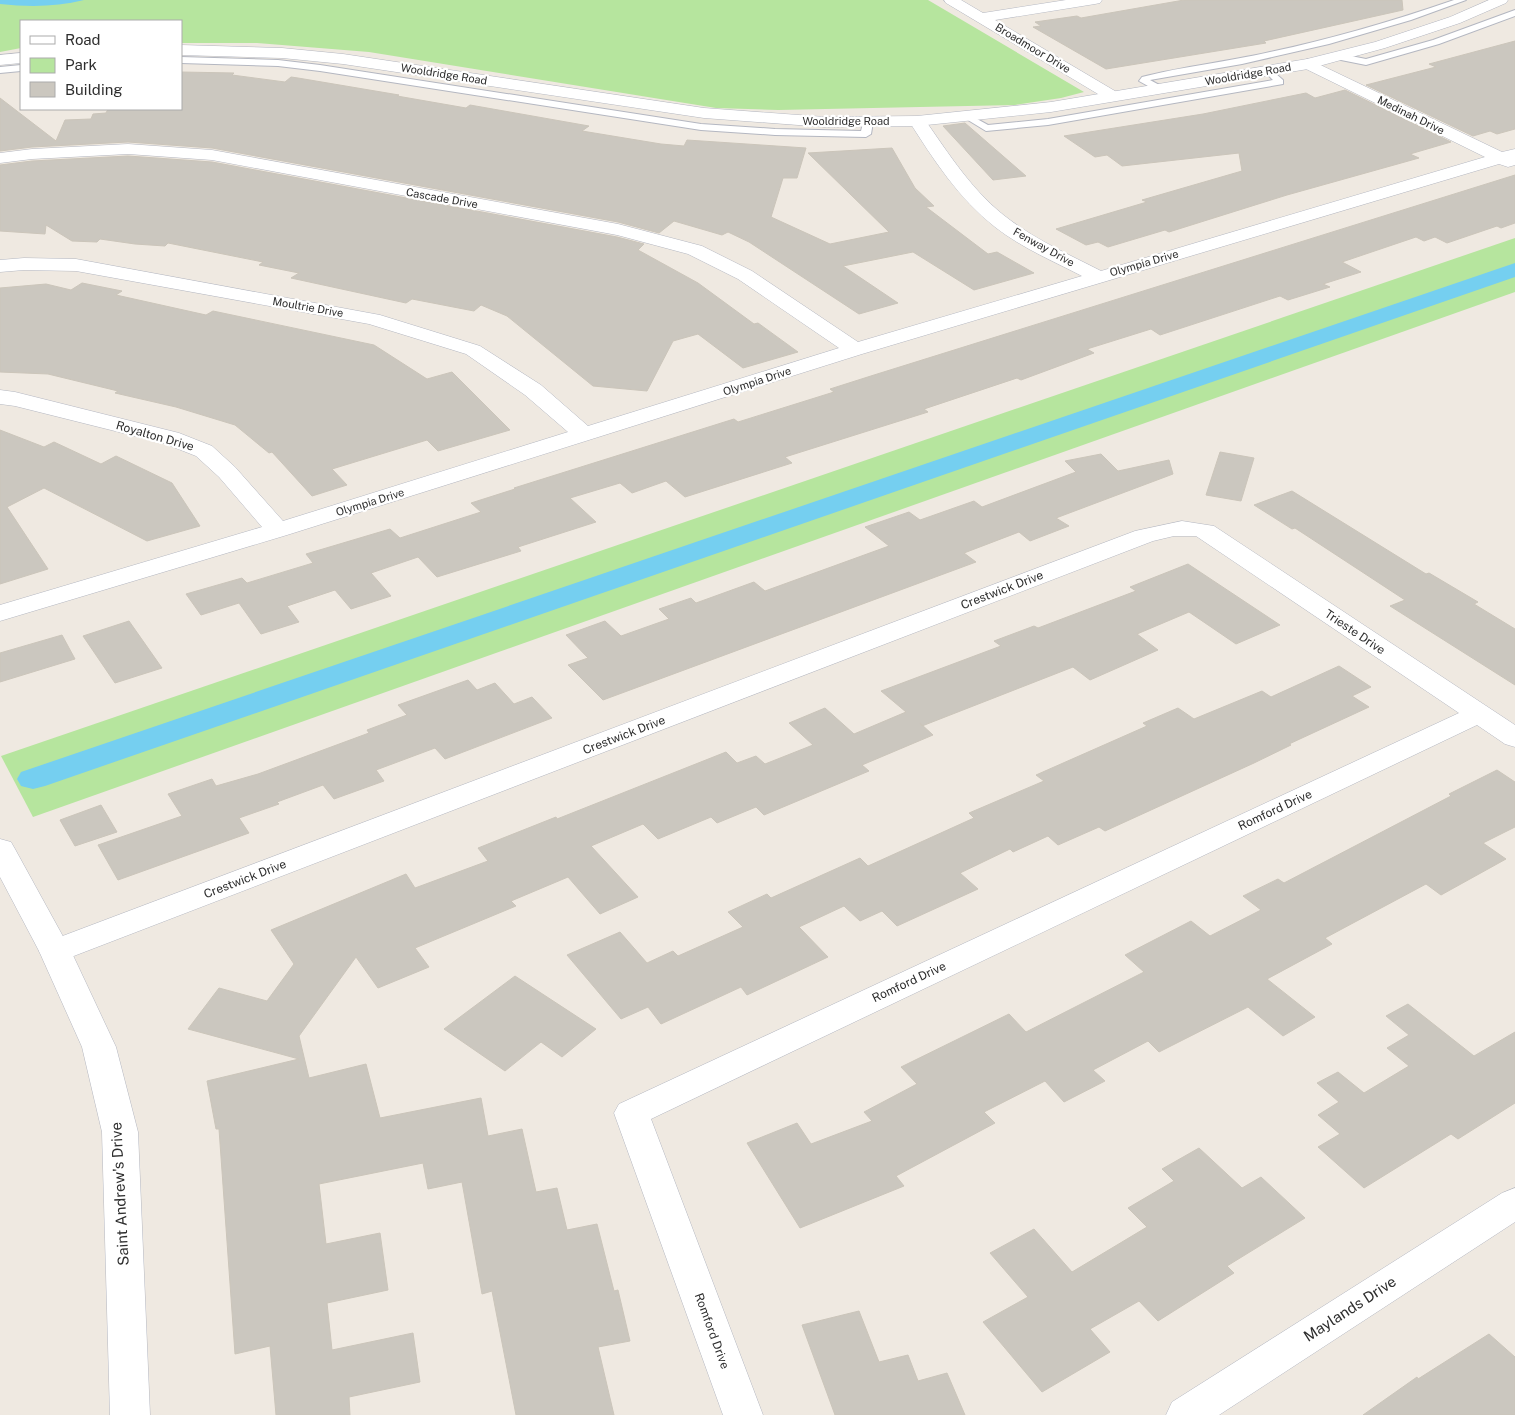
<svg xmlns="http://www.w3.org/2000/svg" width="1515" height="1415" font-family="'Public Sans',sans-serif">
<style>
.green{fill:#b6e59e}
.water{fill:#75cff0}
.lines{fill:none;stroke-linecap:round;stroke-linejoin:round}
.canal{fill:#75cff0;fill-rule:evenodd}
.building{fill:#cbc7bf;stroke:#cbc5ba}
.lane-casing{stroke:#b4b7c1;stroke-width:2}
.street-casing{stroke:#b4b7c1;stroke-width:1}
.secondary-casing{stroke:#b4b7c1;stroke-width:1}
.lane{fill:#fff;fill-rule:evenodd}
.street{fill:#fff;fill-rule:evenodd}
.secondary{fill:#fff;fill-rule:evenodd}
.labels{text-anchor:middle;stroke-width:4.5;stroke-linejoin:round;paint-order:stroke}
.far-street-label{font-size:11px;fill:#2e2e2e;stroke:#fff}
.street-label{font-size:12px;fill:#2e2e2e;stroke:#fff}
.near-street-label{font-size:15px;fill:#2e2e2e;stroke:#fff}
</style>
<rect width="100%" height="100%" fill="#efe9e1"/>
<g class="green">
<path d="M0 0H928L1084 92 1061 98 1015 105 778 110 716 108 369 52 257 43H181V21H21V48L0 52Z"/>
<path d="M1515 238V292L33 817 1 756Z"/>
</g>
<path class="water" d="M0 0H84C56 7 29 7 0 4Z"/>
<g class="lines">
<path class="canal" d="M1515 263V277L45 786 33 789 21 786 17 779 21 772Z"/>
</g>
<g class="building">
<path d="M1184 0H1402L1403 10 1264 41 1266 43 1106 69 1033 27 1041 26 1035 22 1077 16 1081 18Z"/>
<path d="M1515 41V129L1497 134 1490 131 1473 136 1366 85 1436 67 1429 64Z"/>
<path d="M181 72 234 73 232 75 285 82 291 77 298 78 399 95 397 96 466 108 470 105 589 126 582 131 661 144 684 146 687 140 806 148 797 178H783L771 217 830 244 889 232 808 153 892 148 915 188 934 206 926 207 988 254 997 252 1034 273 974 290 913 252 843 266 898 303 859 314 749 242 728 232 722 235 674 221 659 233 618 222 212 148 128 142 32 147 0 151V98L56 141 65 120 91 119 93 114 106 113 108 109H181Z"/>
<path d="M1345 90 1451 142 1410 154 1419 158 1287 195 1169 232 1165 230 1108 247 1098 242 1086 245 1056 229 1147 202 1142 200 1242 171 1239 153 1122 166 1107 155 1095 157 1064 136 1203 114 1306 93 1315 98Z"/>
<path d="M965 123 1026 176 993 180 943 126Z"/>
<path d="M128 156 212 162 617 237 644 244 638 250 698 283 754 324 758 323 798 352 743 368 698 334 673 341 647 391 593 386 507 316 481 305 474 311 412 299 406 303 291 278 299 273 259 265 263 262 168 243 165 246 135 244 100 239 97 242 72 241 46 225 45 234 0 231V165L32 161Z"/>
<path d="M1515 175V223L1501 228 1497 226 1447 243 1435 237 1424 241 1416 237 1342 262 1361 272 1323 284 1330 287 1288 300 1280 296 1160 335 1151 329 1087 349 1094 353 1021 380 1017 378 924 409 928 412 785 457 792 463 685 497 666 481 632 493 620 483 570 498 596 522 518 547 521 551 437 577 418 557 371 573 391 596 351 609 335 590 287 606 299 622 261 634 239 603 201 615 186 594 242 578 247 583 313 563 306 554 390 529 400 538 481 512 471 503 515 489 514 488 734 419 738 422 834 392 830 389 874 375Z"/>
<path d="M82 283 122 291 116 295 206 315 213 311 374 345 427 379 452 372 510 430 438 451 427 440 332 469 347 485 312 496 272 452 269 453 235 425 176 407 115 393 118 391 48 374 0 372V288L46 284 71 290Z"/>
<path d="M0 430 44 447 54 442 101 464 116 456 172 483 200 526 147 541 44 488 7 507 48 569 0 584Z"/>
<path d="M1220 452 1254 458 1241 501 1206 495Z"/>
<path d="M1101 454 1118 471 1169 460 1173 474 1056 518 1069 526 1030 541 1019 532 964 553 976 562 603 700 568 665 588 658 566 635 605 621 621 636 669 619 659 609 691 598 696 603 754 582 765 591 889 546 865 527 909 512 920 520 974 501 982 507 1076 472 1065 461Z"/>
<path d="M1292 491 1426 574 1429 573 1478 602 1474 604 1515 629V685L1390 606 1405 600 1295 528 1292 529 1254 505Z"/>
<path d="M1188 564 1280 625 1236 644 1189 612 1137 634 1158 650 1090 680 1073 667 922 726 920 723 933 735 862 765 869 771 764 815 756 807 717 823 711 817 658 839 643 824 591 846 638 897 600 914 568 877 511 901 516 906 415 948 429 967 378 988 356 957 299 1036 309 1078 366 1064 380 1118 481 1098 488 1136 522 1129 536 1192 557 1188 567 1230 597 1224 614 1291 618 1290 630 1341 598 1347 614 1415H516L492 1291 482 1294 462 1182 428 1189 423 1163 319 1184 326 1244 380 1233 388 1290 327 1303 332 1350 413 1333 420 1382 349 1397 350 1415H276L270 1346 235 1354 219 1129H216L207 1081 299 1059 188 1029 219 988 267 1001 294 964 271 930 406 874 415 888 488 861 478 848 556 817 557 819 726 752 737 763 756 756 765 764 813 745 789 723 825 708 854 734 906 712 881 691 1001 646 994 641 1034 626 1038 628 1136 591 1130 587Z"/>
<path d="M129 621 162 668 115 683 83 636Z"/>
<path d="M62 635 75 659 0 682V653Z"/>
<path d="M1339 666 1371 687 1352 696 1369 707 1289 744 1291 745 1254 763 1105 831 1099 827 1058 845 1048 836 1013 852 1010 849 960 873 978 889 897 926 882 911 860 921 844 906 799 927 828 957 747 995 741 987 661 1024 648 1007 621 1019 567 955 620 932 647 963 673 951 678 956 743 927 728 912 767 894 771 898 860 858 868 866 974 818 969 813 1044 781 1036 775 1147 726 1143 723 1178 708 1194 719 1262 691 1271 697Z"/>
<path d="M468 680 477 690 495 683 514 704 532 697 552 718 445 759 435 748 376 770 384 781 334 799 323 785 277 802 279 804 239 818 249 833 118 880 98 845 182 816 168 794 212 779 216 786 258 774 369 733 367 730 407 715 398 705Z"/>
<path d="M1497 770 1515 782V827L1483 843 1506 859 1441 895 1426 884 1325 938 1332 944 1267 979 1315 1017 1283 1036 1248 1007 1159 1052 1148 1041 1093 1070 1105 1081 1064 1102 1045 1081 984 1112 995 1123 896 1176 904 1186 800 1228 747 1143 797 1123 811 1144 872 1121 864 1112 917 1084 901 1067 1009 1014 1026 1032 1144 972 1125 955 1191 921 1210 936 1261 910 1243 896 1278 879 1284 883 1451 796 1449 794Z"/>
<path d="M101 805 117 832 75 846 60 820Z"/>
<path d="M515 976 596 1029 562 1057 541 1042 505 1071 444 1029Z"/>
<path d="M1408 1004 1474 1056 1515 1032V1103L1458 1139 1451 1134 1364 1188 1318 1147 1340 1134 1318 1115 1339 1102 1317 1083 1338 1072 1364 1093 1409 1066 1387 1048 1409 1035 1386 1016Z"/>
<path d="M1199 1148 1242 1188 1261 1177 1305 1218 1227 1266 1234 1273 1158 1321 1139 1301 1090 1329 1110 1352 1042 1392 983 1322 1028 1297 990 1253 1034 1229 1072 1272 1147 1227 1128 1208 1174 1181 1162 1169Z"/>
<path d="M859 1311 879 1362 908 1355 918 1381 947 1373 965 1415H835L802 1325Z"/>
<path d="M1489 1334 1515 1357V1415H1363L1417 1377 1418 1379Z"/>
</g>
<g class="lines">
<g class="lane-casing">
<g id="lane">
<path d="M1454 0H1466L1411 20 1329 44 1242 64 1150 80 1163 87V91H1157L1139 81 1142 77C1184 66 1227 62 1270 52 1332 39 1393 21 1454 0Z"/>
<path d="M1515 10V16L1439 44 1366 65 1336 59 1331 56 1336 53 1366 59 1433 40Z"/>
<path d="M181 57 278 60 320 65 701 124 775 129 861 131 864 120 868 119 873 122 871 134 866 137 775 135 701 130 320 71 278 66 181 63Z"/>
<path d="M21 65V71L0 73V67Z"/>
<path d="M1269 68 1283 80V84L1048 125 986 131 963 117 968 114 988 125 1048 119 1273 80 1264 71Z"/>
</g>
</g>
<g class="street-casing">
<g id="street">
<path d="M944 0H961L983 13 1066 0H1102L1100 3 1095 4 995 20 1120 94 1122 97 1120 100H1108L946 3Z"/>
<path d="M1308 59 1502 152 1515 149V165L1508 167 1499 164 862 354 287 535 0 621V605L262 527 219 477 196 456 163 443 15 406 0 404V390L15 392 179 433 212 446 235 467 283 521 568 432 525 395 466 354 369 324 76 271 24 270 0 272V260L24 258 76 259 380 315 480 346 541 385 588 426 839 348 738 279 688 254 617 235 212 160 128 154 32 159 0 163V153L32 149 128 144 212 150 618 224 702 246 752 271 858 342 1082 276C1053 261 1022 248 995 227 959 199 933 159 909 121L911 117H923C949 154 973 193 1010 220 1038 241 1070 255 1101 271L1485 157 1302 67 1300 64 1302 61Z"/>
<path d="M1182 521 1214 526 1515 725V747L1505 744 1477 725 651 1119 763 1415H723L614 1113 619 1104 1459 713 1196 536H1174L1153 541 66 959 55 962 44 959 39 951 44 943 1135 531Z"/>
<path d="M1515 1188V1222L1219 1415H1166L1172 1402 1502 1193Z"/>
</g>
</g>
<g class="secondary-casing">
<g id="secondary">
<path d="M1489 0H1508L1506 3 1460 23 1385 48 1308 69 1051 112 917 126 825 127 704 118 343 64 282 58 181 55V45L282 48 343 54 704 108 825 117 917 116 1051 102 1307 59 1375 42 1450 17Z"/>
<path d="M21 53V63L0 65V55Z"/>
<path d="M0 839 11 842 15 849 71 951 116 1047 138 1132 150 1415H110L102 1132 82 1047 39 951 0 877Z"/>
</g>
</g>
<use href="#lane" class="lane"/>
<use href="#street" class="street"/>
<use href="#secondary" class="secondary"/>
</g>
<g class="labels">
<g class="far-street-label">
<text transform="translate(1033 48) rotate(31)" y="4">Broadmoor Drive</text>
<text transform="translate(444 74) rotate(9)" y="4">Wooldridge Road</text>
<text transform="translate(1248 74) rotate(-10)" y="4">Wooldridge Road</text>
<text transform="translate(1411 115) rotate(26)" y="4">Medinah Drive</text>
<text x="846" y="125">Wooldridge Road</text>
<text transform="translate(442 198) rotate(10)" y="4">Cascade Drive</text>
<text transform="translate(1044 247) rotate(29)" y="4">Fenway Drive</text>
<text transform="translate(1144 263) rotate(-16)" y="4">Olympia Drive</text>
<text transform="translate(308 307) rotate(10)" y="4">Moultrie Drive</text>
<text transform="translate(757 381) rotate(-18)" y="4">Olympia Drive</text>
<text transform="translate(370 502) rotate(-17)" y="4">Olympia Drive</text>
</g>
<g class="street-label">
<text transform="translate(155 436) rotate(16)" y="4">Royalton Drive</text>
<text transform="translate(1002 590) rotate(-21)" y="4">Crestwick Drive</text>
<text transform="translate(1355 632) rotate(34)" y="4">Trieste Drive</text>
<text transform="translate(624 735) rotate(-21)" y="4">Crestwick Drive</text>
<text transform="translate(1275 810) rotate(-25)" y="4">Romford Drive</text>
<text transform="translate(245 879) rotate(-21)" y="4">Crestwick Drive</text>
<text transform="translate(909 982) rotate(-25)" y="4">Romford Drive</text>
<text transform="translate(712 1331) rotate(70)" y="4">Romford Drive</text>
</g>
<g class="near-street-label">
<text transform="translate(120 1194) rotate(-93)" y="5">Saint Andrew's Drive</text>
<text transform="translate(1350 1309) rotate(-33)" y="5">Maylands Drive</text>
</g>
</g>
<rect x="20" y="20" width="162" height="90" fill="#ffffff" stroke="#ababab"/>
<rect x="30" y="36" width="25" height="8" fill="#ffffff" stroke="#ababab"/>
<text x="65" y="45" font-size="15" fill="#2e2e2e">Road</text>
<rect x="30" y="58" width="25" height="15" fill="#b6e59e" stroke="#ababab"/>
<text x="65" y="70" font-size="15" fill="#2e2e2e">Park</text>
<rect x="30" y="82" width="25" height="15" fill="#cbc7bf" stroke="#ababab"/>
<text x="65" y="95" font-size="15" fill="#2e2e2e">Building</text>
</svg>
